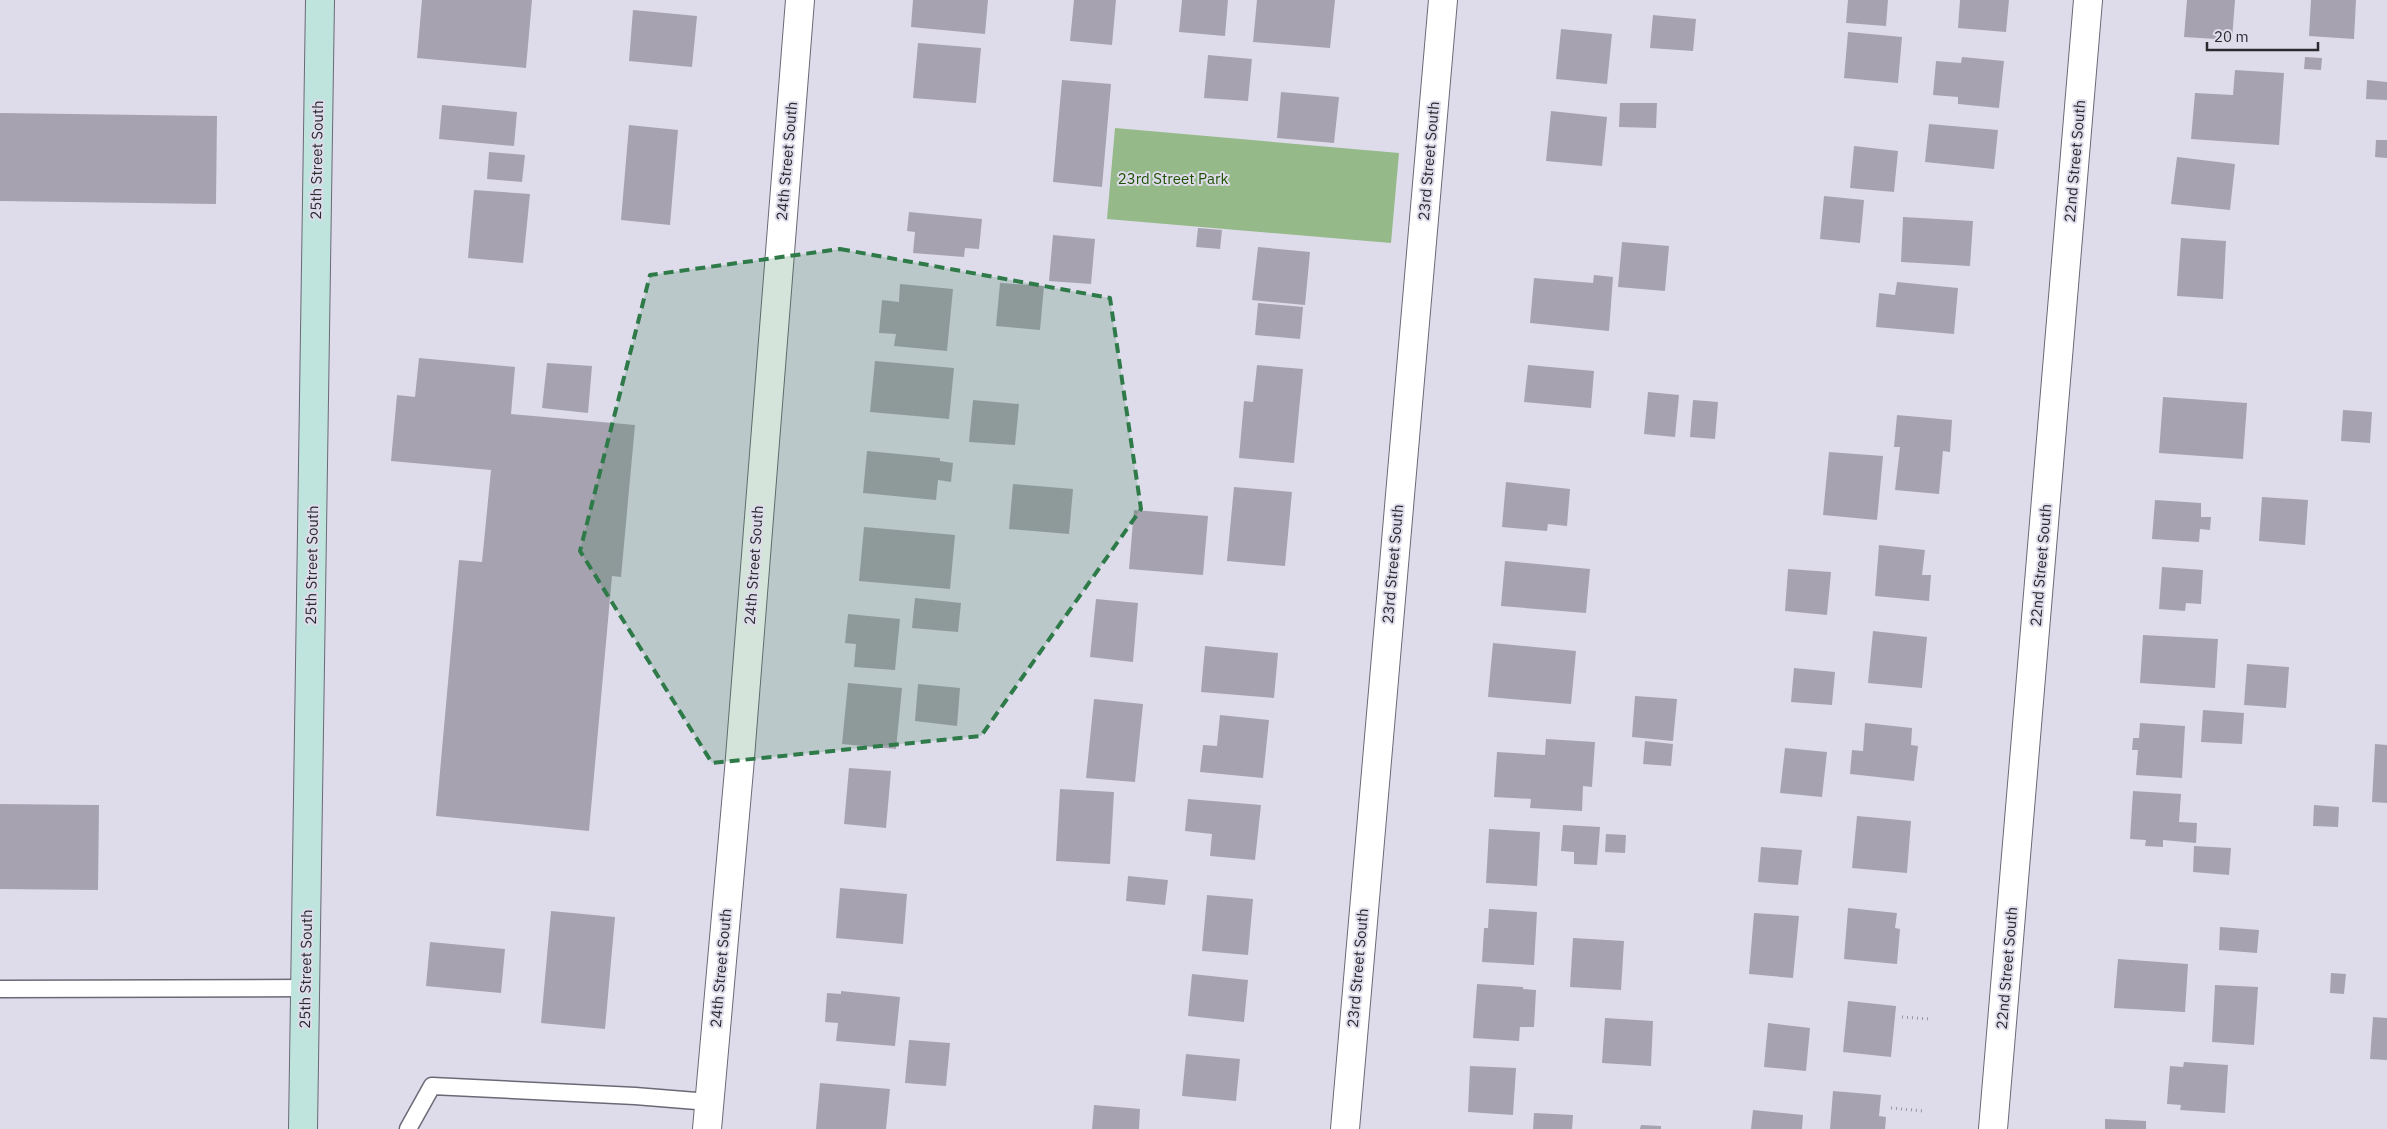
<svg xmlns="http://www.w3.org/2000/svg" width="2387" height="1129" font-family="'IBM Plex Sans',sans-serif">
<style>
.green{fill:#95b989}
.building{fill:#a7a2b0}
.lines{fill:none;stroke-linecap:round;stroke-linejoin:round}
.service-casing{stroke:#6b6976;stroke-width:19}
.minor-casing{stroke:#6b6976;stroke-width:30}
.secondary-casing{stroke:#6b6976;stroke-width:30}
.path{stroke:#95949f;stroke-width:3;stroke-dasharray:1 4;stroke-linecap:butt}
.service{stroke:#fff;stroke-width:16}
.minor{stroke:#fff;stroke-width:28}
.secondary{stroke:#bfe3dd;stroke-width:28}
.marked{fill:#2e7a48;fill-opacity:0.2;stroke:#2e7a48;stroke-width:4;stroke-dasharray:10 6;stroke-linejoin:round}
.labels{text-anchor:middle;stroke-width:4;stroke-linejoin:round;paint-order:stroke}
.street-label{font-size:15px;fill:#2a2a2f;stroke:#dedceb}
.park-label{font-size:15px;fill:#1e5102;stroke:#dedceb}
</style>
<rect width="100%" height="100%" fill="#dedceb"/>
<path class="green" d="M1115 128 1399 153 1391 243 1107 219Z"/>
<g class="building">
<path d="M422 0H532L526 68 417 58Z"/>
<path d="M913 0H988L985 34 911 27Z"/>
<path d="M1074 0H1116L1112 45 1070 41Z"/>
<path d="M1182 0H1228L1225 36 1179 32Z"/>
<path d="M1257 0H1335L1330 48 1253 42Z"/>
<path d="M1848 0H1888L1886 26 1846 23Z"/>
<path d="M1960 0H2009L2006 32 1958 28Z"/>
<path d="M2187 0H2235L2232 40 2184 37Z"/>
<path d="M2311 0H2356L2354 39 2309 36Z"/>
<path d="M633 10 697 16 692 67 629 61Z"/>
<path d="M1653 15 1696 19 1693 51 1650 48Z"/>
<path d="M1561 29 1612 34 1607 84 1556 79Z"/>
<path d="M1848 32 1902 37 1898 83 1844 78Z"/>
<path d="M918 43 981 48 976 103 913 98Z"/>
<path d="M1208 55 1252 59 1248 101 1204 98Z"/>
<path d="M1962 57 2004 61 1999 108 1958 104V97L1933 95 1936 61 1961 63Z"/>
<path d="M2305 57 2322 58 2321 70 2304 69Z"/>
<path d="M2235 70 2284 73 2279 145 2191 139 2195 93 2233 95Z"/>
<path d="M1062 80 1111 84 1102 187 1053 182Z"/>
<path d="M2367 80 2387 82V100L2366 99Z"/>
<path d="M1281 92 1339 97 1334 143 1277 138Z"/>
<path d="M1620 103H1657L1656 128 1619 127Z"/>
<path d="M442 105 517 112 514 146 439 139Z"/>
<path d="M1551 111 1607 117 1602 166 1546 161Z"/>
<path d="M0 113 217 116 216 204 0 201Z"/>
<path d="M1929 124 1998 130 1994 169 1925 162Z"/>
<path d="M629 125 678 130 670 225 621 220Z"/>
<path d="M2376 140H2387V158L2375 157Z"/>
<path d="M1854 146 1898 151 1894 192 1850 188Z"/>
<path d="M489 152 525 155 522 182 487 179Z"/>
<path d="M2177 157 2235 164 2230 210 2171 204Z"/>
<path d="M474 190 530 194 523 263 468 258Z"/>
<path d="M1824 196 1864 200 1860 243 1820 239Z"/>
<path d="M909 212 982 219 979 249 965 248 964 257 913 253 915 232 907 231Z"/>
<path d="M1903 217 1973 221 1970 266 1901 262Z"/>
<path d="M1198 228 1222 230 1220 249 1196 247Z"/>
<path d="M1053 235 1095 239 1091 284 1049 281Z"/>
<path d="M2181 238 2226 241 2223 299 2177 296Z"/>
<path d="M1622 242 1669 246 1665 291 1618 287Z"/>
<path d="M1258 247 1310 252 1305 305 1252 300Z"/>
<path d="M1594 275 1613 277 1609 331 1530 323 1534 278 1593 283Z"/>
<path d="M1897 282 1958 288 1954 334 1876 327 1879 293 1895 295Z"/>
<path d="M1000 283 1044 286 1040 330 996 326Z"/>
<path d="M900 284 953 289 947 351 894 346 896 334 879 333 882 300 899 302Z"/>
<path d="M1258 303 1303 307 1300 339 1255 335Z"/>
<path d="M419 358 515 367 511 414 635 425 621 577 612 576 589 831 436 816 459 560 482 562 491 470 391 461 397 395 415 397Z"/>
<path d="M875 361 954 368 949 419 870 412Z"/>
<path d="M547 363 592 366 588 413 542 408Z"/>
<path d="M1257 365 1303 369 1294 463 1239 458 1244 401 1253 402Z"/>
<path d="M1528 365 1594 371 1591 408 1524 402Z"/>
<path d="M1648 392 1679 395 1675 437 1644 434Z"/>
<path d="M2163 397 2247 403 2243 459 2159 453Z"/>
<path d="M973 400 1019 404 1015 445 969 442Z"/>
<path d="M1693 400 1718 402 1715 439 1690 437Z"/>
<path d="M2343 410 2372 412 2370 443 2341 441Z"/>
<path d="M1897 415 1952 420 1950 452 1943 451 1939 494 1895 490 1900 447H1894Z"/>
<path d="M867 451 940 458V461L953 463 951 482 938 480 936 500 863 493Z"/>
<path d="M1829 452 1883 456 1877 520 1823 515Z"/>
<path d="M1506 482 1570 489 1567 526 1548 524 1547 531 1502 527Z"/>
<path d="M1013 484 1073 489 1069 534 1009 529Z"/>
<path d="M1234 487 1292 492 1285 566 1227 561Z"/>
<path d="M2262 497 2308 500 2305 545 2259 541Z"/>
<path d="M2155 500 2201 503V517H2211L2210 530 2200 529 2199 542 2152 539Z"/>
<path d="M1134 510 1208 516 1203 575 1129 569Z"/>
<path d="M864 527 955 535 950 589 859 581Z"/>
<path d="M1879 545 1925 550 1922 575H1931L1929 601 1875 596Z"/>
<path d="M1505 561 1590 569 1586 613 1501 606Z"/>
<path d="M2162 567 2203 570 2201 604 2186 603 2185 611 2159 609Z"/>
<path d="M1788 569 1831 572 1827 615 1785 611Z"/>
<path d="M915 598 961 603 958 632 912 628Z"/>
<path d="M1096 599 1138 603 1133 662 1090 657Z"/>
<path d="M848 614 900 619 895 670 854 667 856 644 845 643Z"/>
<path d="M1873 631 1927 637 1922 688 1868 683Z"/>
<path d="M2143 635 2218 639 2215 688 2140 683Z"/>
<path d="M1493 643 1576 651 1571 704 1488 697Z"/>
<path d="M1205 646 1278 653 1274 698 1201 692Z"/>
<path d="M2247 664 2289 667 2286 708 2244 705Z"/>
<path d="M1794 668 1835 672 1832 705 1791 702Z"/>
<path d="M848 683 902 688 896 749 842 744Z"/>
<path d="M918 684 960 688 957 726 915 721Z"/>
<path d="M1635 696 1677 699 1673 741 1632 737Z"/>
<path d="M1094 699 1143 704 1135 782 1086 778Z"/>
<path d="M2203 710 2244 713 2242 744 2201 742Z"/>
<path d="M1220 715 1269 720 1263 778 1200 772 1203 745 1217 746Z"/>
<path d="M1865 723 1912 728 1911 745 1918 746 1914 781 1850 774 1852 750 1863 751Z"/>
<path d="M2140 723 2185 726 2182 778 2136 775 2138 750H2132L2133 738H2139Z"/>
<path d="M1546 739 1595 742 1592 787 1583 786 1582 811 1530 808 1531 799 1494 797 1497 752 1545 755Z"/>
<path d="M1645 741 1673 744 1671 766 1643 764Z"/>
<path d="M2375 744 2387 745V803L2372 802Z"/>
<path d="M1785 748 1827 752 1822 797 1780 793Z"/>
<path d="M849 768 891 771 886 828 844 824Z"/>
<path d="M1060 789 1114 792 1110 864 1056 861Z"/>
<path d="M2133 791 2181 794 2179 822 2197 823 2196 843 2163 840V847L2145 846 2146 840 2130 839Z"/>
<path d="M1188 799 1261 805 1255 860 1210 856 1212 834 1185 831Z"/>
<path d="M0 804 99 805 98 890 0 889Z"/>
<path d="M2314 805 2339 807 2338 827 2313 826Z"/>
<path d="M1857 816 1911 821 1907 873 1852 868Z"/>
<path d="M1563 825 1600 827 1597 865 1574 864V852L1561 851Z"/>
<path d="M1489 829 1540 832 1537 886 1486 883Z"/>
<path d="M1606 834 1626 835 1625 853 1605 852Z"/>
<path d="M2194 846 2231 848 2229 875 2193 872Z"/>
<path d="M1761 847 1802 850 1798 885 1758 882Z"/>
<path d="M1128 876 1168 880 1165 905 1126 901Z"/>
<path d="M840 888 907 894 903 944 836 938Z"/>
<path d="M1207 895 1253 899 1248 955 1202 951Z"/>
<path d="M1848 908 1897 913 1895 928 1900 929 1897 964 1844 959Z"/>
<path d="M1489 909 1537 912 1534 965 1482 962 1484 928H1488Z"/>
<path d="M551 911 615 917 605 1029 541 1023Z"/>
<path d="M1754 913 1799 916 1793 978 1749 974Z"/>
<path d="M2220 927 2259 930 2257 953 2219 950Z"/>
<path d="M1573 938 1624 941 1621 990 1570 987Z"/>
<path d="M430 942 505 949 501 993 426 986Z"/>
<path d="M2118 959 2188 964 2185 1012 2114 1008Z"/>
<path d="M2331 973 2346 974 2344 994 2330 993Z"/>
<path d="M1192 974 1248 980 1244 1022 1188 1016Z"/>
<path d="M1477 984 1523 987V989L1536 990 1534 1027H1520L1519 1041 1473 1038Z"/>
<path d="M2215 985 2258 987 2254 1045 2212 1042Z"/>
<path d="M841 991 900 997 895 1046 836 1041 838 1023 825 1022 827 993 841 994Z"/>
<path d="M1848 1001 1896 1006 1891 1057 1843 1052Z"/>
<path d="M2373 1017 2387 1018V1060L2370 1059Z"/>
<path d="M1605 1018 1653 1021 1651 1066 1602 1063Z"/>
<path d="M1768 1023 1810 1028 1806 1071 1764 1067Z"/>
<path d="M909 1040 950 1043 946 1086 905 1083Z"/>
<path d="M1186 1054 1240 1059 1236 1101 1182 1096Z"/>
<path d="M2184 1062 2228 1065 2225 1113 2180 1110 2181 1105 2167 1104 2170 1066 2183 1067Z"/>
<path d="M1470 1066 1516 1068 1513 1115 1468 1112Z"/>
<path d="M820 1083 890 1089 886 1129H816Z"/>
<path d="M1833 1091 1881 1095 1879 1116 1886 1117 1885 1129H1830Z"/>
<path d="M1094 1105 1140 1109 1139 1129H1092Z"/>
<path d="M1753 1110 1803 1115 1802 1129H1751Z"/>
<path d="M1534 1113 1573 1115 1572 1129H1533Z"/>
<path d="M2105 1119 2146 1121V1129H2105Z"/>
<path d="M1641 1125 1661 1126V1129H1640Z"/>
</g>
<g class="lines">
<g class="service-casing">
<g id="service">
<path d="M0 989 306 988"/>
<path d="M408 1129 432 1086 635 1096 709 1102"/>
</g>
</g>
<g class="minor-casing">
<g id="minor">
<path d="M707 1129 739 770 800 0"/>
<path d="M1345 1129 1443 0"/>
<path d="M1993 1129 2088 0"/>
</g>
</g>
<g class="secondary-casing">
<path id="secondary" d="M303 1129 320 0"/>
</g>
<g class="path">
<path d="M1902 1017 1930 1019"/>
<path d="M1891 1108 1923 1111"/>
</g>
<use href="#service" class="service"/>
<use href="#minor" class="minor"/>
<use href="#secondary" class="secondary"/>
</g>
<path class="marked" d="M840 249 1110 298 1141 509 981 736 712 763 580 551 650 275Z"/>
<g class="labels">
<g class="street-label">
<text transform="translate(317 160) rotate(-89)" y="5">25th Street South</text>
<text transform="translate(787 161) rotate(-85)" y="5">24th Street South</text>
<text transform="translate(1429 161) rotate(-85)" y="5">23rd Street South</text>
<text transform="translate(2075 161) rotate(-85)" y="5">22nd Street South</text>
<text transform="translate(1393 564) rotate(-85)" y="5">23rd Street South</text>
<text transform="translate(312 565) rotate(-89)" y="5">25th Street South</text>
<text transform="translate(754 565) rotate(-86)" y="5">24th Street South</text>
<text transform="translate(2041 565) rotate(-85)" y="5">22nd Street South</text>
<text transform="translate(721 968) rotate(-85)" y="5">24th Street South</text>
<text transform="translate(1358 968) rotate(-85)" y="5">23rd Street South</text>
<text transform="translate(2007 968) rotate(-85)" y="5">22nd Street South</text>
<text transform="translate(306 969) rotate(-89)" y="5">25th Street South</text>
</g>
<g class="park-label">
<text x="1173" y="184">23rd Street Park</text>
</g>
</g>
<path d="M2207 42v8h111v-8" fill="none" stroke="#2a2a2f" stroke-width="2.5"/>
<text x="2214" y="42" font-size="15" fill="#2a2a2f" stroke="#dedceb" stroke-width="4" paint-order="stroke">20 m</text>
</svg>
